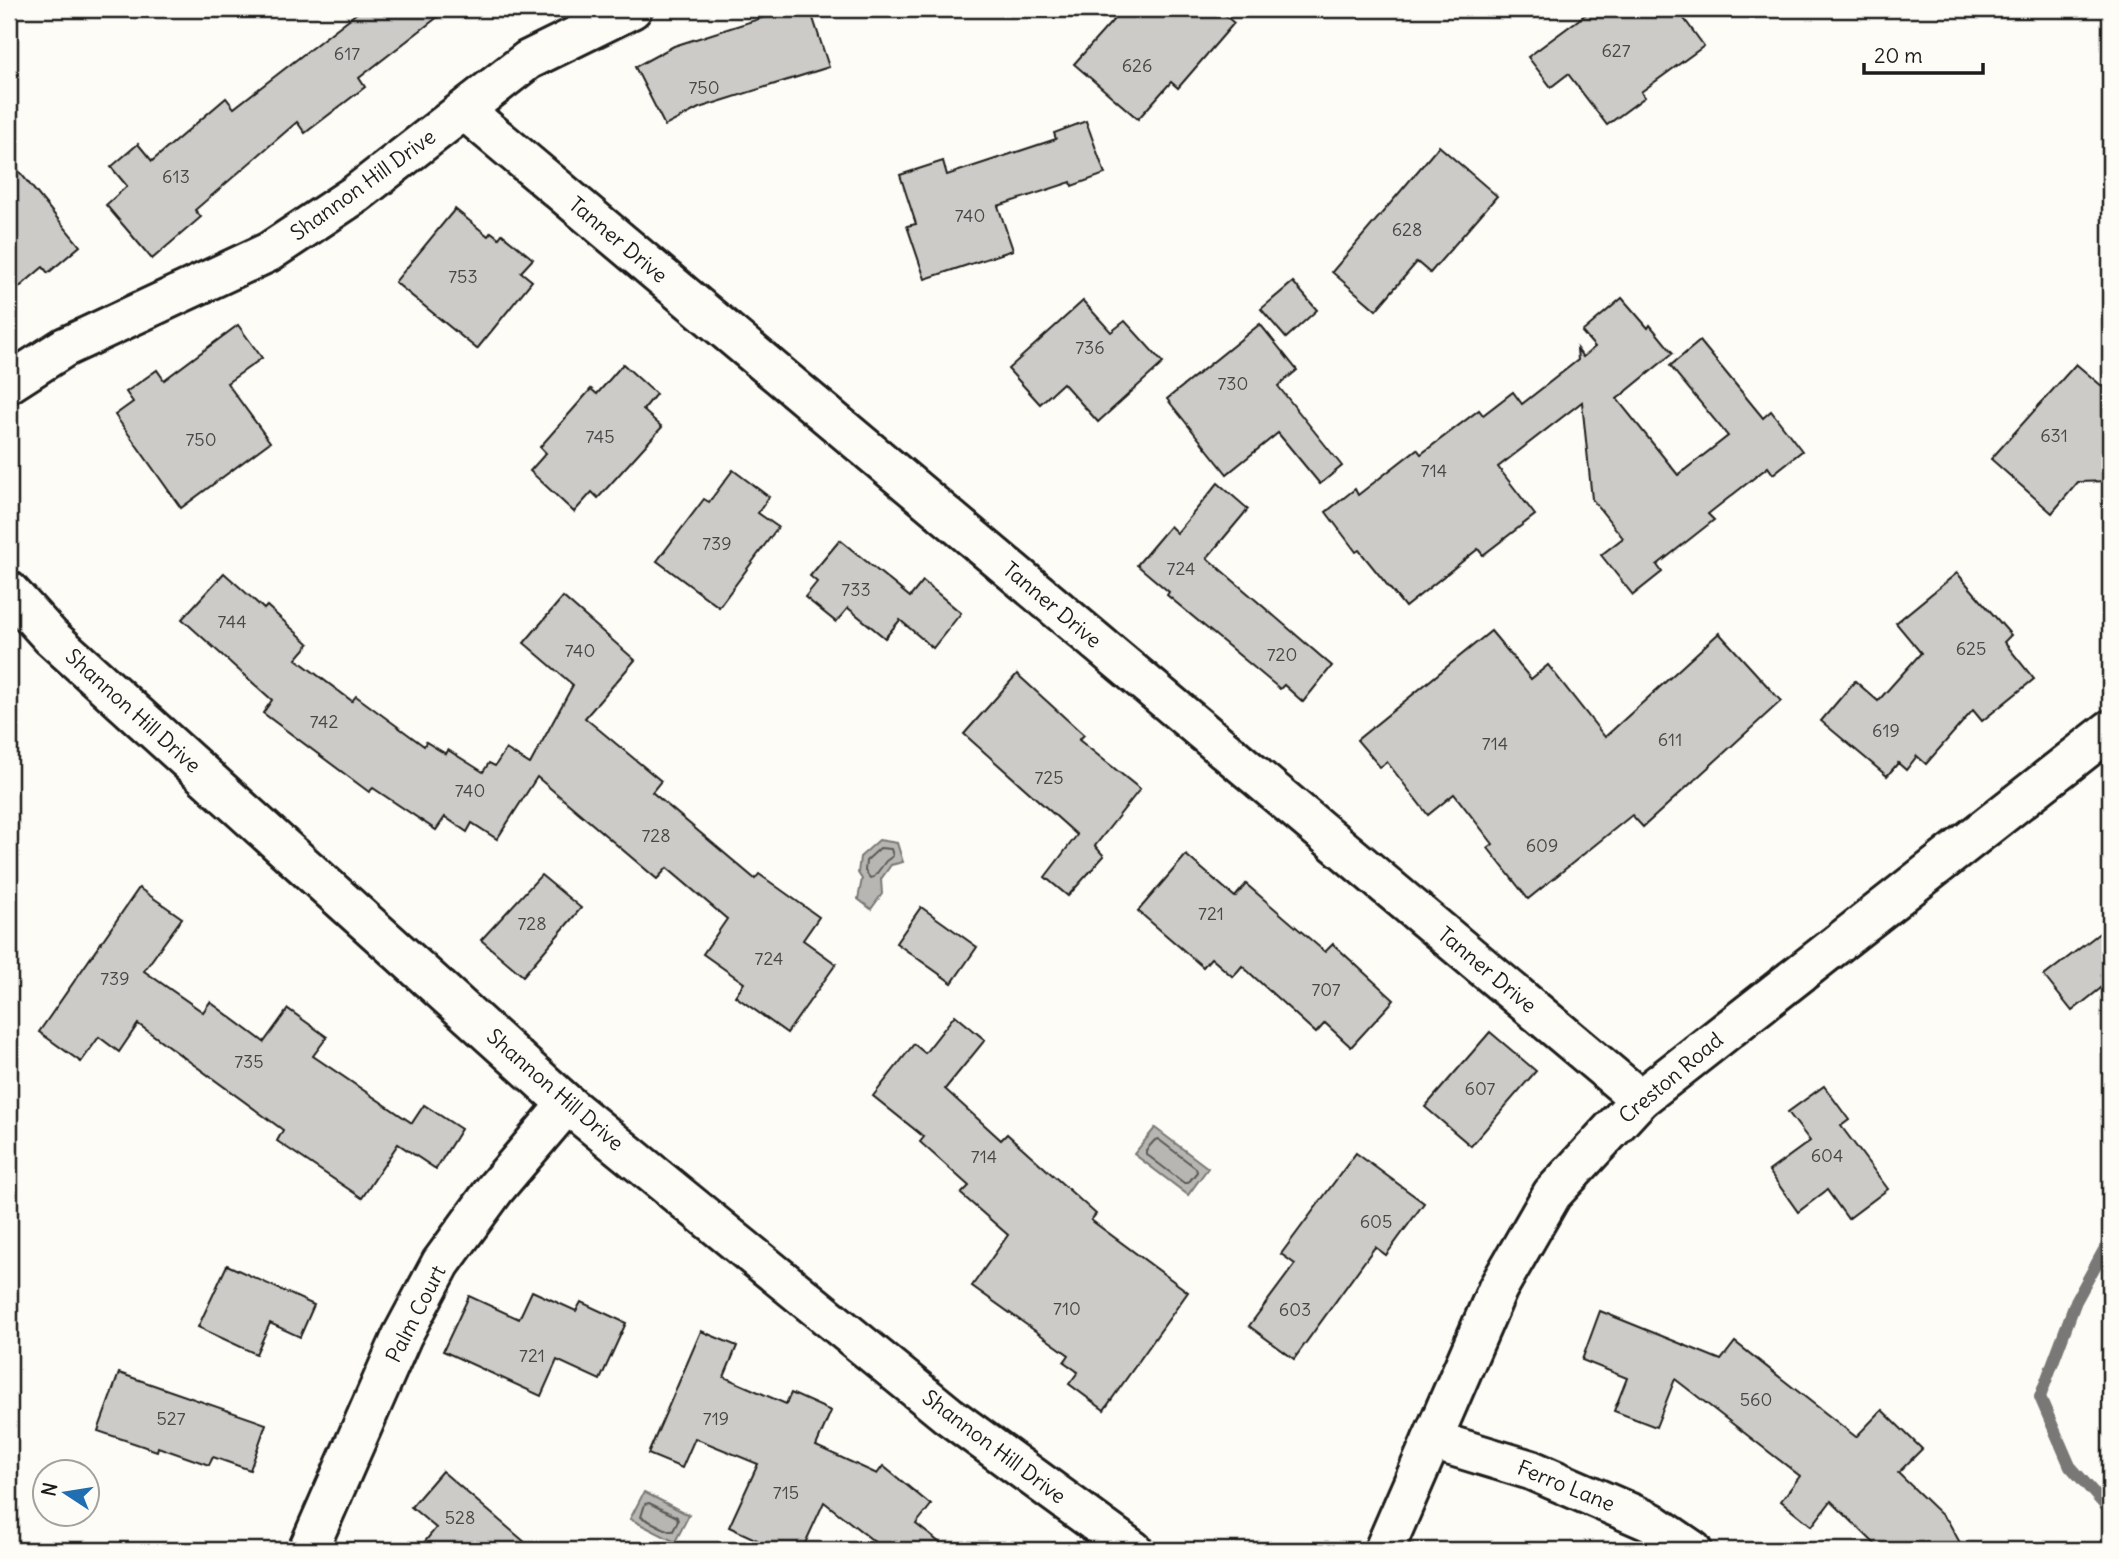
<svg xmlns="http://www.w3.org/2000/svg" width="2119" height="1559" font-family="Delius,sans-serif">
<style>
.water{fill:#b7b6b2;stroke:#797876;stroke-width:2}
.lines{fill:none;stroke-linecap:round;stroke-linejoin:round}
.shore{stroke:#5a5a58;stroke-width:2}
.stream{stroke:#797876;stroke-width:12}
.building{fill:#cccbc8;stroke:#1c1c1c;stroke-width:2}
.minor-casing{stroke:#1c1c1c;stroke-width:44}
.major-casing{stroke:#1c1c1c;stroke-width:44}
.minor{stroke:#fdfcf7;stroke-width:38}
.major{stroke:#fdfcf7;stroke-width:38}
.labels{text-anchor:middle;stroke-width:5;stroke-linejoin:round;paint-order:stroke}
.number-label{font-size:18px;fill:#484847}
.street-label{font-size:21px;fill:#1c1c1c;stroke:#fdfcf7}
</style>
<rect width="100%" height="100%" fill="#fdfcf7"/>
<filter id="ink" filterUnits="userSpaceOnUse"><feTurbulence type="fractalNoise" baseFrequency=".0143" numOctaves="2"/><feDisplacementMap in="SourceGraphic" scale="14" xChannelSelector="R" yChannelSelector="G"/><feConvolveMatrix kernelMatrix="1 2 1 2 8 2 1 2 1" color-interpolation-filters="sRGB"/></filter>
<g filter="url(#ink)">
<g class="water">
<path d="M879 840 897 843 903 862 891 865 881 879 882 894 871 909 858 899 862 879 858 873 860 857Z"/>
<path d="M1155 1128 1208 1168 1188 1195 1134 1154Z"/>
<path d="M644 1492 689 1515 675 1542 630 1519Z"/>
</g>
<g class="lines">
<g class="shore">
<path d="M880 848 891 849 893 856 886 861 874 877 870 878 865 871 866 861Z"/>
<path d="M1158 1139 1196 1168 1197 1172 1188 1183H1184L1146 1154V1150L1155 1140Z"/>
<path d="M649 1503 677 1517 678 1521 673 1531H669L641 1517 645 1504Z"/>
</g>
<path class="stream" d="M2110 1239 2076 1301 2040 1397 2070 1466 2110 1511"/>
</g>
<g class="building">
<path d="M362 9H448L359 78 365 87 305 133 297 122 195 210 201 217 152 259 106 205 127 186 111 167 138 144 152 161 226 98 234 108Z"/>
<path d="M790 9H810L829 67 699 108 665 126 635 67 674 46Z"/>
<path d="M1123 9H1218L1234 23 1178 88 1171 82 1138 119 1074 64Z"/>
<path d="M1593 9H1677L1704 46 1641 92 1645 97 1607 125 1568 74 1551 87 1528 57Z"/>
<path d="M1086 121 1105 174 1072 186 1071 182 998 206 1013 250 925 279 907 226 916 224 900 175 943 161 947 175 1056 139 1054 133Z"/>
<path d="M1439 146 1497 196 1430 273 1417 262 1376 310 1332 272Z"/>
<path d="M9 159 80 246 48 273 43 267 9 296Z"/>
<path d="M455 209 488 236 491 232 499 238 502 234 533 259 521 272 532 281 477 349 395 282Z"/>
<path d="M1293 282 1317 310 1286 338 1261 309Z"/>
<path d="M1622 298 1648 328 1650 325 1673 353 1617 399 1678 475 1728 436 1670 366 1700 341 1763 418 1771 411 1802 451 1773 474 1768 467 1708 514 1714 520 1657 565 1662 572 1633 595 1601 555 1623 538 1592 499 1582 402 1498 467 1535 515 1483 555 1478 549 1405 607 1359 550 1356 552 1326 512 1355 489 1358 495 1417 449 1421 454 1479 410 1483 415 1513 392 1522 404 1578 360 1577 349 1583 357 1595 347 1582 332Z"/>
<path d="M1083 301 1111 332 1125 321 1163 363 1098 422 1063 383 1040 404 1008 369Z"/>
<path d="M1260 324 1297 370 1278 386 1342 466 1320 484 1278 433 1227 474 1167 399Z"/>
<path d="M238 325 262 358 227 383 270 442 181 508 115 415 133 402 126 392 157 370 164 380Z"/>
<path d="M623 364 656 394 643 410 662 427 598 498 592 492 574 512 530 471 546 453 540 447 591 389 597 394Z"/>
<path d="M2076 364 2110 393V481L2078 482 2052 513 1991 459Z"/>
<path d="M733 470 769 497 758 513 778 527 719 607 657 561 704 499 709 502Z"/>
<path d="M1218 483 1248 509 1207 558 1332 666 1303 702 1284 685 1280 689 1167 595 1169 592 1137 565 1170 526 1177 533Z"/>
<path d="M840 540 910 597 923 581 961 613 933 648 900 620 885 638 848 608 836 622 805 597 817 582 810 576Z"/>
<path d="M224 573 264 609 267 606 309 644 296 659 352 701 356 696 424 746 426 742 446 754 448 750 483 772 489 763 495 766 506 749 530 764 573 685 524 643 563 597 635 660 585 718 661 781 652 792 755 879 759 874 819 917 803 940 836 964 787 1033 735 996 744 983 703 954 727 919 667 868 657 879 537 777 497 839 472 823 467 832 445 817 436 830 373 788 369 792 263 713 272 700 182 619Z"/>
<path d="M1957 573 2011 635 2004 642 2034 679 1982 721 1973 710 1926 764 1917 756 1906 770 1898 763 1887 776 1821 721 1855 681 1878 701 1921 653 1896 623Z"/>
<path d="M1491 631 1531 679 1548 665 1605 737 1719 633 1781 701 1643 827 1632 815 1528 899 1488 848 1493 844 1454 794 1428 815 1387 762 1380 767 1357 740Z"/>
<path d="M1017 674 1084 735 1079 740 1140 789 1095 846 1104 856 1068 896 1045 877 1077 835 964 734Z"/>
<path d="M1186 855 1235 897 1246 884 1325 952 1333 944 1394 1000 1351 1047 1325 1023 1316 1033 1242 966 1233 977 1211 958 1203 967 1138 911Z"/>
<path d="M541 875 581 908 523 976 481 940Z"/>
<path d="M139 888 182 918 144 971 203 1012 210 1002 264 1042 288 1009 327 1037 313 1056 412 1123 424 1105 461 1129 436 1169 398 1144 362 1198 277 1141 283 1130 138 1024 119 1052 99 1037 81 1062 39 1032Z"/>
<path d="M921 907 977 947 952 983 896 943Z"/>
<path d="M2110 925V981L2072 1011 2044 976Z"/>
<path d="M955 1015 985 1040 945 1089 1001 1140 1007 1134 1096 1214 1091 1220 1188 1292 1104 1410 1069 1384 1078 1372 1064 1362 1069 1355 972 1286 1008 1235 961 1194 969 1186 920 1142 924 1137 873 1096 914 1044 925 1053Z"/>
<path d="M1490 1032 1536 1071 1471 1146 1425 1107Z"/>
<path d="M1824 1086 1849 1120 1841 1126 1888 1189 1848 1219 1827 1190 1798 1212 1769 1171 1810 1141 1788 1112Z"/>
<path d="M1356 1153 1424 1203 1386 1255 1375 1247 1294 1359 1249 1326 1295 1264 1281 1254Z"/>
<path d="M227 1265 314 1305 300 1337 270 1323 256 1354 198 1327Z"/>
<path d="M532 1291 576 1311 581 1302 626 1323 600 1380 557 1360 541 1396 443 1351 469 1296 519 1319Z"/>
<path d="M1600 1311 1721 1360 1735 1342 1856 1437 1882 1410 1922 1449 1898 1473 1948 1521 1964 1550H1881L1831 1501 1812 1526 1781 1501 1800 1476 1675 1379 1656 1427 1614 1411 1627 1378 1582 1360Z"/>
<path d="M701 1331 737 1346 724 1377 786 1404 791 1393 831 1411 816 1446 877 1474 883 1466 931 1505 916 1524 949 1550H885L824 1502 802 1550H779L729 1527 758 1464 695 1438 682 1468 648 1454Z"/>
<path d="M119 1373 266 1424 250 1470 213 1457 209 1465 158 1447 157 1451 98 1431Z"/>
<path d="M442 1471 534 1550H418L436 1528 411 1507Z"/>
</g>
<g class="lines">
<g class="minor-casing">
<g id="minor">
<path d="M465 111 1640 1099"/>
<path d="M9 383 65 347 269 252 356 194 528 60 632 9"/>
<path d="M9 591 51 637 567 1104 948 1415 1133 1550"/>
<path d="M1432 1440 1531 1470 1651 1522 1692 1550"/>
<path d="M308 1550 402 1336 441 1263 495 1189 567 1104"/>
</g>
</g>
<g class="major-casing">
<path id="major" d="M1384 1550 1498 1288 1552 1194 1640 1099 2110 730"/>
</g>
<use href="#minor" class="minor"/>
<use href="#major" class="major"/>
</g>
</g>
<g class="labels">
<g class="number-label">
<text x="1616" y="57">627</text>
<text x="347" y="60">617</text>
<text x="1137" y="72">626</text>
<text x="704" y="94">750</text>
<text x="176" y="183">613</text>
<text x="970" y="222">740</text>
<text x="1407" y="236">628</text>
<text x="463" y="283">753</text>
<text x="1090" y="354">736</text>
<text x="1233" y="390">730</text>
<text x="2054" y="442">631</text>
<text x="600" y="443">745</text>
<text x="201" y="446">750</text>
<text x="1434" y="477">714</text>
<text x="717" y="550">739</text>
<text x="1181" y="575">724</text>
<text x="856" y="596">733</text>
<text x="232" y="628">744</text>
<text x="1971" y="655">625</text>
<text x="580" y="657">740</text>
<text x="1282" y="661">720</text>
<text x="324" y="728">742</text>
<text x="1886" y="737">619</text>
<text x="1670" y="746">611</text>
<text x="1495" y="750">714</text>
<text x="1049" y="784">725</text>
<text x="470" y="797">740</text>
<text x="656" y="842">728</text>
<text x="1542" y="852">609</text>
<text x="1211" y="920">721</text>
<text x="532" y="930">728</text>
<text x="769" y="965">724</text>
<text x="115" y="985">739</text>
<text x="1326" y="996">707</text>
<text x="249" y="1068">735</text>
<text x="1480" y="1095">607</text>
<text x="1827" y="1162">604</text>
<text x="984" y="1163">714</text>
<text x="1376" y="1228">605</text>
<text x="1067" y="1315">710</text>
<text x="1295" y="1316">603</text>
<text x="532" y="1362">721</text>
<text x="1756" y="1406">560</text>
<text x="171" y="1425">527</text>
<text x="716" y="1425">719</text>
<text x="786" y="1499">715</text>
<text x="460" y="1524">528</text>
</g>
<g class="street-label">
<text transform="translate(363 185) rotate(-36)" y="7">Shannon Hill Drive</text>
<text transform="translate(618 240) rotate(40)" y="7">Tanner Drive</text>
<text transform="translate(1052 605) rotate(40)" y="7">Tanner Drive</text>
<text transform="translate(133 711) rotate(42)" y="7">Shannon Hill Drive</text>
<text transform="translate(1487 970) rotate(40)" y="7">Tanner Drive</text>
<text transform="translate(1671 1078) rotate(-40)" y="7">Creston Road</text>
<text transform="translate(555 1090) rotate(41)" y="7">Shannon Hill Drive</text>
<text transform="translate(416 1314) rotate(-63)" y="7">Palm Court</text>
<text transform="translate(994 1447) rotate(37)" y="7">Shannon Hill Drive</text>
<text transform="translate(1566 1486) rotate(22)" y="7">Ferro Lane</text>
</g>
</g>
<rect width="2119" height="1559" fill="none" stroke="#fdfcf7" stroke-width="35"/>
<rect x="18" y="18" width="2084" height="1524" fill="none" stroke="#1c1c1c" stroke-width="2.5" filter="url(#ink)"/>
<g transform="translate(66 1493) rotate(282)"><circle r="33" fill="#fdfcf7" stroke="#a3a29f" stroke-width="2"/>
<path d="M0-5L12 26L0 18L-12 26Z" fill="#1f6fb2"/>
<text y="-10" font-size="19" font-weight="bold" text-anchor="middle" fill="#1c1c1c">N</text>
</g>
<path d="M1864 63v10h119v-10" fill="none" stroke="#1c1c1c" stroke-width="3.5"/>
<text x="1874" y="63" font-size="21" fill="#1c1c1c" stroke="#fdfcf7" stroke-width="5" paint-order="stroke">20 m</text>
</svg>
